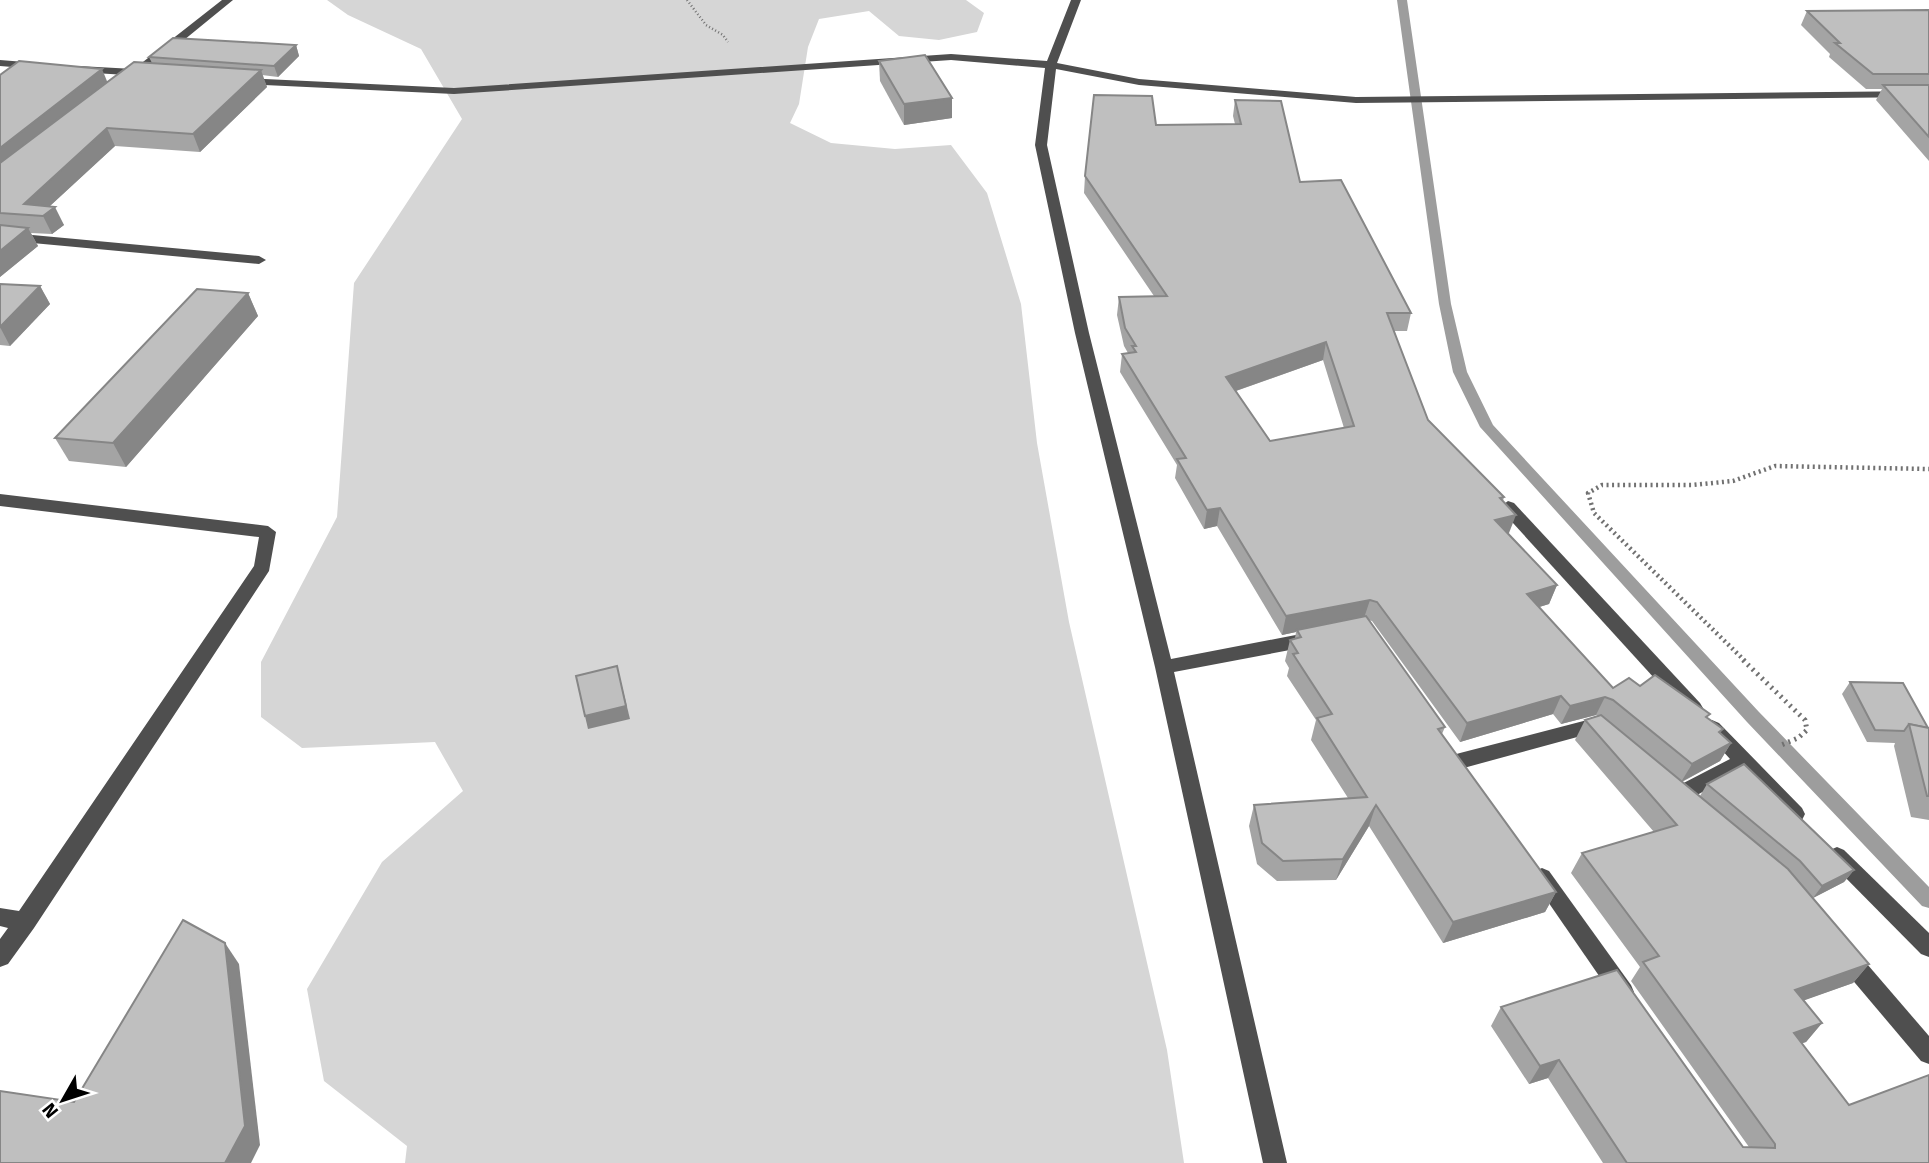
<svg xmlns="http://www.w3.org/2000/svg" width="1929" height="1163" font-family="'Fira Sans',sans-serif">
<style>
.green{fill:#d6d6d6}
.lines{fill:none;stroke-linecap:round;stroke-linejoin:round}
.stream{fill:#9d9d9d;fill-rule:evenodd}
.path-far2{stroke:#717171;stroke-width:2.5;stroke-dasharray:1 2.5;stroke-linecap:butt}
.path-far1{stroke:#717171;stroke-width:4.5;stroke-dasharray:2 3.5;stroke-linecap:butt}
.path{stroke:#717171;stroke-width:5;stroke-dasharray:2 4.5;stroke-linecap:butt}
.minor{fill:#4f4f4f;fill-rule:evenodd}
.wall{fill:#a4a4a4;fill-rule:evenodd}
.shaded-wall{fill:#868686}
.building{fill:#bfbfbf;stroke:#868686;stroke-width:2;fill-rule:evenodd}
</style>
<rect width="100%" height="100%" fill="#fff"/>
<path class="green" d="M327 0H966L984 13 977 32 939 40 899 36 869 11 819 19 808 47 799 104 790 123 831 143 895 149 951 145 987 193 1021 304 1037 443 1069 622 1167 1050 1184 1163H405L407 1146 324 1081 307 989 382 862 463 791 435 742 302 748 261 717V662L337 517 354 283 462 119 421 49 348 15Z"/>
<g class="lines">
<path class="stream" d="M1397 0H1407L1451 304 1467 372 1493 425 1759 712 1929 887V908L1922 906 1747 722 1480 427 1453 372 1439 304Z"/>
<path class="path-far2" d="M687 0 706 25 723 35 728 42"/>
<path class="path-far1" d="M1745 661 1594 513 1588 493 1602 485H1692L1733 481 1775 466 1929 469"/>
<path class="path" d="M1743 660 1805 720 1807 730 1798 738 1779 746"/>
<g class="minor">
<path d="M222 0H233L146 71V75L127 79 126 75 79 72 73 69 79 66 134 69Z"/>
<path d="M1071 0H1081L1057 63 1139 79 1356 97 1929 91V97L1356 103 1139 85 1056 69 1047 145 1089 333 1171 659 1311 632 1317 634 1320 639 1317 644 1311 646 1174 672 1287 1163H1263L1155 667 1075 333 1035 145 1045 68 951 60 454 94 243 84 237 81 243 78 454 88 951 54 1047 61Z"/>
<path d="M0 60 37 63 43 66 37 69 0 66Z"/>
<path d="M0 232 259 256 266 260 259 264 0 240Z"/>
<path d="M0 494 268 526 276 532 269 571 34 928 8 964 0 967V939L8 928 0 926V908L19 911 254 566 259 537 0 506Z"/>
<path d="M1508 501 1514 503 1700 703 1703 708 1700 713 1693 715 1686 713 1502 511 1500 507Z"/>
<path d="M1595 718 1602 720 1611 730 1608 735 1601 738 1592 733 1460 769 1453 767 1450 761 1453 755 1460 753Z"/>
<path d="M1712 720 1719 723 1802 808 1805 814 1802 820 1795 822 1788 820 1741 771 1686 801 1679 803 1672 801 1669 795 1672 789 1730 759 1702 728 1705 723Z"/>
<path d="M1837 847 1844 850 1929 933V957L1921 954 1830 862 1827 856 1830 850Z"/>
<path d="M1542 868 1549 871 1631 985 1634 992 1631 999 1623 1002 1615 999 1535 883 1531 877 1535 871Z"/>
<path d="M1847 947 1855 950 1929 1036V1064L1921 1061 1839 964 1836 957 1839 950Z"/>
</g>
</g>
<g class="wall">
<path d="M1929 10V161L1876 100 1882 89H1866L1829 57 1830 54 1801 25 1807 11Z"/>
<path d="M296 45 299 56 278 77 262 75 267 87 200 152 115 146 50 206 64 225 52 234 31 233 38 246 0 277V75L108 82 152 63 149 57Z"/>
<path d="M879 61 952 118 904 125 880 81Z"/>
<path d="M1235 100 1300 182 1411 313 1407 331H1394L1428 420 1504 497 1503 501 1509 533H1507L1557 585 1549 604 1539 607 1613 688 1640 686 1708 718 1723 729 1720 733 1731 743 1720 761 1682 782 1700 796 1707 784 1854 870 1844 882 1813 898 1869 964 1853 983 1804 1000 1822 1023 1806 1042 1802 1043 1849 1105 1929 1163H1603L1548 1078 1529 1084 1491 1026 1501 1007 1743 1147H1749L1631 981 1640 967 1571 873 1582 853 1654 832 1575 740 1585 720 1598 716 1596 715 1561 724 1553 714 1460 742 1372 621 1368 620 1445 727 1442 734 1556 892 1545 912 1443 943 1369 826 1336 880 1277 881 1257 864 1249 826 1254 805 1348 798 1311 740 1316 720 1287 676 1289 668 1285 661 1290 640 1295 638 1296 632 1282 635 1217 526 1204 529 1175 478 1177 465 1120 372 1122 354 1128 353 1124 346 1117 315 1119 297 1154 296 1084 193 1085 176 1156 125 1235 124 1233 116ZM1323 360 1344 428 1270 441 1236 391Z"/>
<path d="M0 284 40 286 50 304 10 346 0 345Z"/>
<path d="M248 293 258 316 126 467 69 461 55 438Z"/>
<path d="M1850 682 1929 728V820L1911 817 1894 746 1895 743 1867 742 1842 694Z"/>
</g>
<g class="shaded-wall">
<path d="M296 45 299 56 278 77 274 66Z"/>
<path d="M102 69 109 86 0 173V148Z"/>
<path d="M261 70 267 87 200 152 193 134Z"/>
<path d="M952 98V118L904 125V104Z"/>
<path d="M107 128 115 146 39 216 24 204Z"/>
<path d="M55 207 64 225 52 234 43 216Z"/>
<path d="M28 228 38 246 0 277V251Z"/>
<path d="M40 286 50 304 10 346 0 327Z"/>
<path d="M248 293 258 316 126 467 113 443Z"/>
<path d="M1326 342 1323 360 1224 395 1226 377Z"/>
<path d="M1220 508 1217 526 1204 529 1207 510Z"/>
<path d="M1516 515 1509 533 1489 539 1495 520Z"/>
<path d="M1557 585 1549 604 1520 613 1527 594Z"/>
<path d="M1370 600 1364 618 1297 630 1296 632 1282 635 1286 616Z"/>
<path d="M617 666 630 719 588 729 585 716Z"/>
<path d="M1561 696 1553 714 1460 742 1467 723Z"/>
<path d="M1605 697 1596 715 1561 724 1570 706Z"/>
<path d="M1731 743 1720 761 1681 782 1692 764Z"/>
<path d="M1376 805 1369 826 1336 880 1343 859Z"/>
<path d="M1854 870 1844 882 1813 898 1822 886Z"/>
<path d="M1556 892 1545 912 1443 943 1453 922Z"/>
<path d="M225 943 239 964 260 1145 251 1163H225Z"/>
<path d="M1869 964 1853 983 1780 1009 1795 990Z"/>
<path d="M1822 1023 1806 1042 1778 1051 1794 1033Z"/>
<path d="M1559 1060 1548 1078 1529 1084 1540 1066Z"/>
</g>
<g class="building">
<path d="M1929 10V74H1873L1835 43H1840L1807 11Z"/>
<path d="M173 38 296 45 274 66 149 57Z"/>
<path d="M925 55 952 98 904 104 879 61Z"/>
<path d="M19 61 102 69 0 148V75Z"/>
<path d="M134 62 261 70 193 134 107 128 24 204 55 207 43 216 0 213V163Z"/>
<path d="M1883 85H1929V137Z"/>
<path d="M1094 95 1152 96 1156 125 1241 124 1235 100 1281 101 1300 182 1341 180 1411 313H1387L1428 420 1504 497 1500 498 1516 515 1495 520 1557 585 1527 594 1613 688 1629 678 1640 686 1655 675 1710 714 1706 717 1723 729 1719 732 1731 743 1692 764 1613 700 1605 697 1570 706 1561 696 1467 723 1377 602 1370 600 1286 616 1220 508 1207 510 1177 459 1186 458 1122 354 1136 352 1132 346H1136L1125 328 1119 297 1167 296 1085 176ZM1326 342 1354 426 1270 441 1226 377Z"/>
<path d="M0 225 28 228 0 251Z"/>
<path d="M0 284 40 286 0 327Z"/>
<path d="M197 289 248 293 113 443 55 438Z"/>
<path d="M1366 616 1445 727 1438 729 1556 892 1453 922 1376 805 1343 859 1283 861 1262 843 1254 805 1367 797 1317 718 1332 714 1293 654 1298 653 1290 640 1301 637 1297 630Z"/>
<path d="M617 666 626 706 585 716 576 676Z"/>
<path d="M1850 682 1903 683 1928 728 1909 724 1904 731 1875 730Z"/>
<path d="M1601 715 1788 869 1869 964 1795 990 1822 1023 1794 1033 1849 1105 1929 1075V1163H1627L1559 1060 1540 1066 1501 1007 1617 970 1743 1147 1775 1148V1144L1643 962 1659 956 1582 853 1677 825 1585 720Z"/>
<path d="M1909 724 1929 728V796H1927Z"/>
<path d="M1744 764 1854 870 1822 886 1800 861 1707 784Z"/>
<path d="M183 920 225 943 245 1126 225 1163H0V1091L74 1102Z"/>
</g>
<g transform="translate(63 1100) rotate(231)" stroke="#ffffff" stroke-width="5" paint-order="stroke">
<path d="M0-5L12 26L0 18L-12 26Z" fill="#000000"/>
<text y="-10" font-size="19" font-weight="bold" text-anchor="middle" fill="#000000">N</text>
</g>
</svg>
